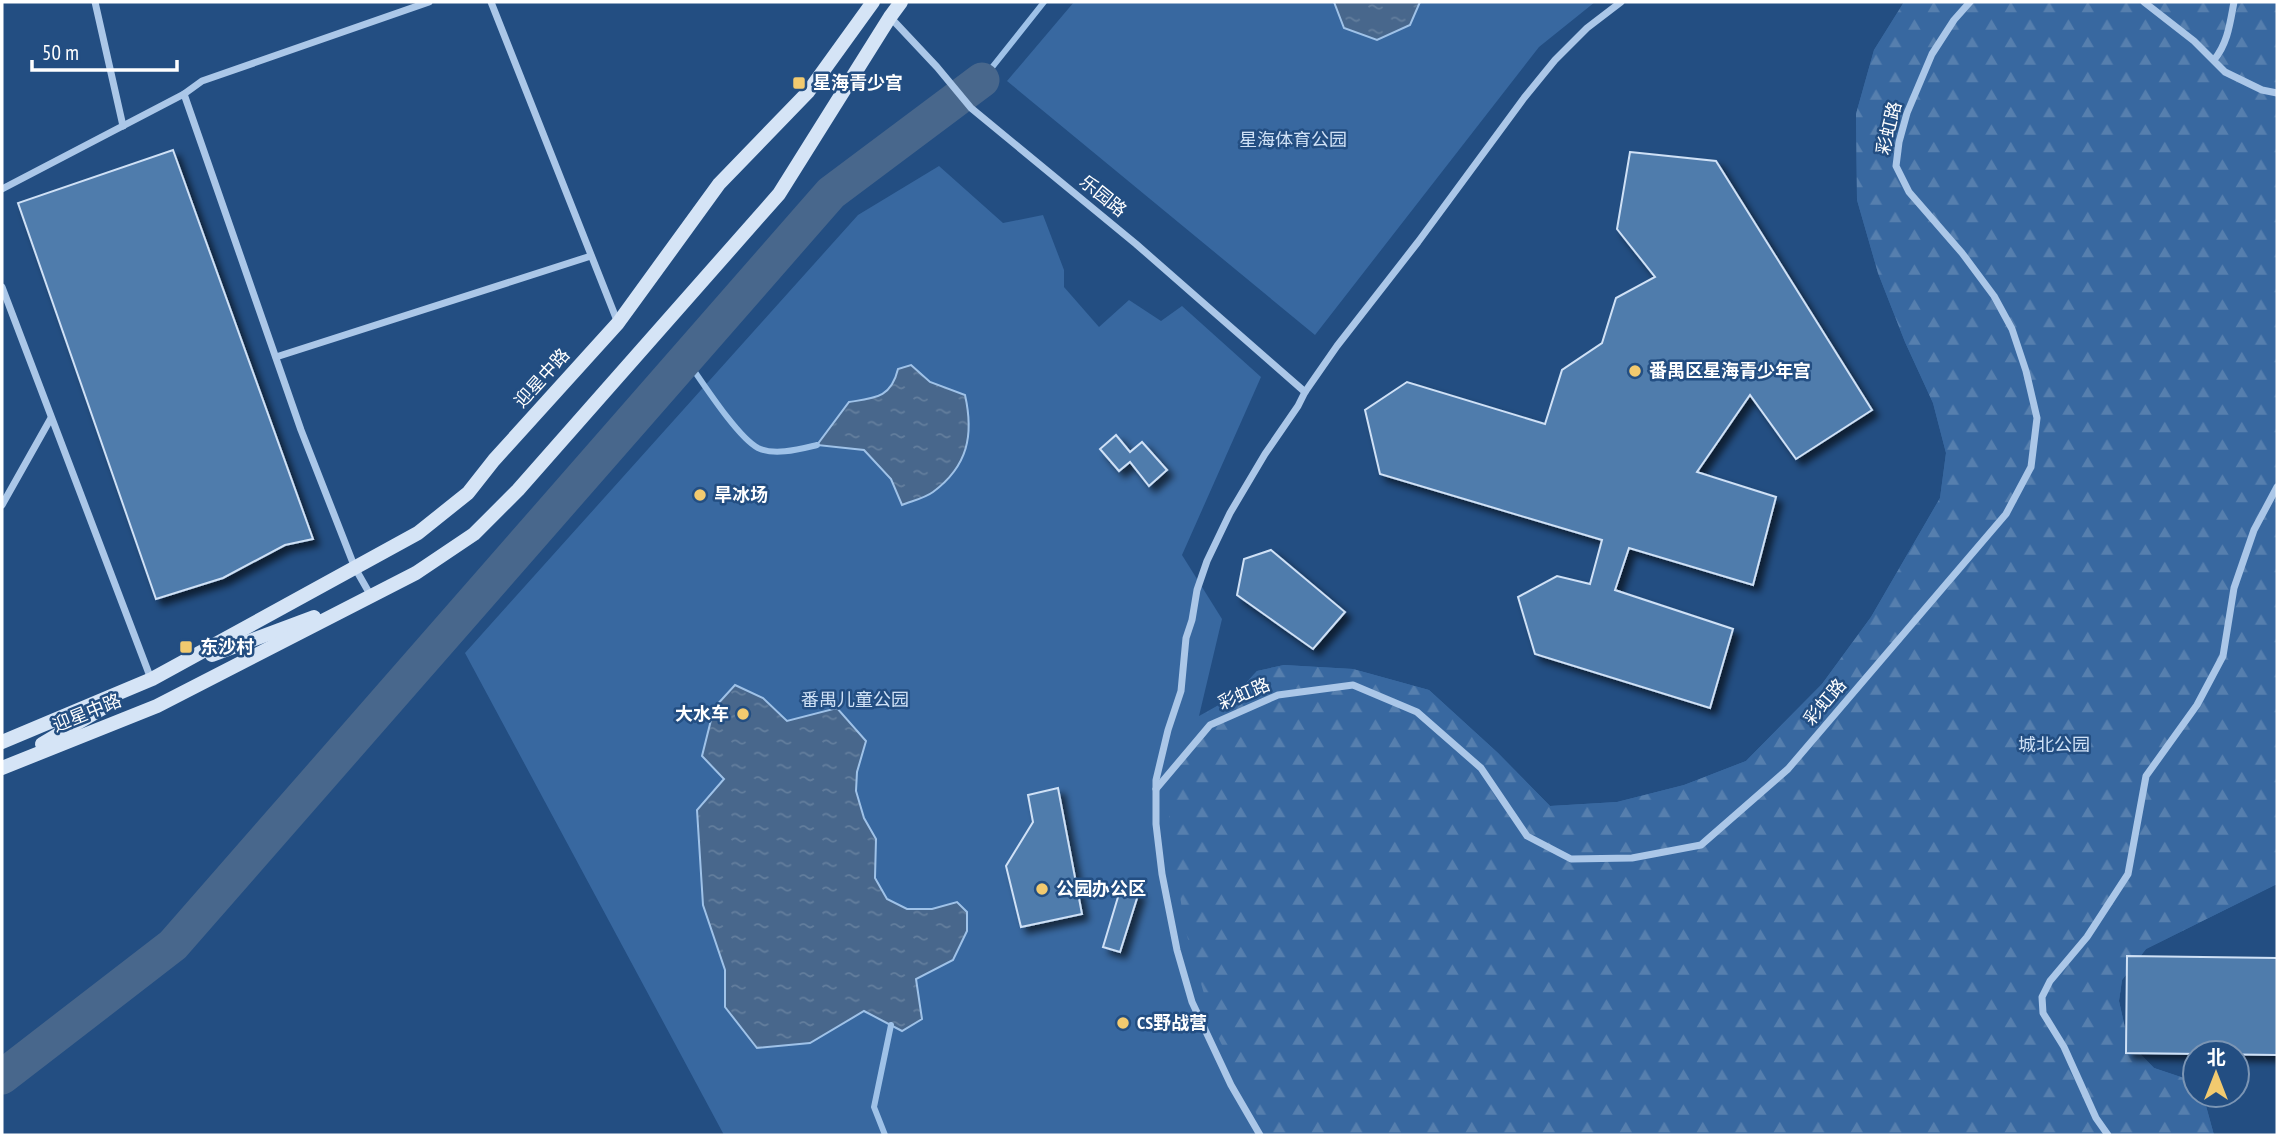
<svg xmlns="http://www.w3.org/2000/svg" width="2279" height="1137" font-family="'PT Sans Narrow','Noto Sans SC',sans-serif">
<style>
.green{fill:#3868a0}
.forest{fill:url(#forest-firs)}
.water{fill:url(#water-ripples);stroke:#9fc2e8;stroke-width:2}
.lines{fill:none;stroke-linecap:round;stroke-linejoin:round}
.stream{stroke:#9fc2e8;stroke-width:6}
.river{stroke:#48678c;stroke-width:35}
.building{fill:#507bac;stroke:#cfe1f6;stroke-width:2;filter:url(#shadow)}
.street{stroke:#abc7e8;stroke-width:7}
.secondary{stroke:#d5e4f6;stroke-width:14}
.poi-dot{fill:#f2ca6f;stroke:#234e82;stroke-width:2.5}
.labels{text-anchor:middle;stroke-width:5;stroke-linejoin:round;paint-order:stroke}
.poi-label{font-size:18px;font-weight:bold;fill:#fff;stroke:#234e82;text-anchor:start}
.street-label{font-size:18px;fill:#fff;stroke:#234e82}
.park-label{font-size:18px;fill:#cfe1f6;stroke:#234e82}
</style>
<defs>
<pattern id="forest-firs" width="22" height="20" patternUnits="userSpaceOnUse" patternTransform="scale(1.75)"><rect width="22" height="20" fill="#3868a0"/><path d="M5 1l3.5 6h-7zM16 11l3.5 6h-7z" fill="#567fae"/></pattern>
<pattern id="water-ripples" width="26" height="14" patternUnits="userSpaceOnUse" patternTransform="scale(1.75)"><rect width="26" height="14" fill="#48678c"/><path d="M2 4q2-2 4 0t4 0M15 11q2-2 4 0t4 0" fill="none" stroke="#637e9d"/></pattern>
<filter id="shadow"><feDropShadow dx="6" dy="6" stdDeviation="3.5" flood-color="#0009"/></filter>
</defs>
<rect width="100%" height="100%" fill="#234e82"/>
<g class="green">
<path d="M1074 2H1595L1539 47 1315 335 1007 81Z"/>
<path d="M1904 2H2277V884L2146 949 2122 980 2119 1001 2128 1041 2154 1068 2184 1078 2195 1086V1095H2203L2214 1135H724L465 653 858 215 939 166 1003 223 1043 215 1064 270V287L1099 327 1129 300 1161 321 1182 306 1261 377 1182 555 1222 619 1199 716 1233 697 1257 671 1284 665 1353 669 1429 690 1498 753 1550 806 1617 802 1684 785 1746 761 1822 684 1871 617 1940 498 1946 453 1933 403 1905 342 1878 273 1857 200 1856 114 1874 50Z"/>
</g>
<path class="forest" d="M1904 2H2277V884L2146 949 2122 980 2119 1001 2128 1041 2154 1068 2184 1078 2195 1086V1095H2203L2214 1135H1267L1215 1031 1185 929 1169 823 1171 757 1199 717 1233 697 1257 671 1284 665 1353 669 1429 690 1498 753 1550 806 1617 802 1684 785 1746 761 1822 684 1871 617 1940 498 1946 453 1933 403 1905 342 1878 273 1857 200 1856 114 1874 50Z"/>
<g class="water">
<path d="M1334 2H1420L1410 25 1377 40 1344 28Z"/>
<path d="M911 365 930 382 965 395C974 435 968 466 933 492 925 498 912 501 902 505L891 479 864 450 817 445 849 402C875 398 891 398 898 369Z"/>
<path d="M735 685 763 698 787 721 837 708 866 741 857 772 856 791 864 818 876 839 875 878 887 899 907 909H932L957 902 967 912V931L953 960 916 979 922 1019 902 1031 864 1011 810 1043 757 1048 725 1007V970L703 905 697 810 724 779 702 756 714 708Z"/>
</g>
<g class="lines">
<g class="stream">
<path d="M982 80 1044 2"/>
<path d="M686 359C701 380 737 437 758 448 775 456 800 449 817 445"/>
<path d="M885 1135 874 1107 891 1025"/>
</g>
<path class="river" d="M2 1077 173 945 831 193 982 80"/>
</g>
<g class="building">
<path d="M173 150 313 539 285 545 223 578 156 599 18 203Z"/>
<path d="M1630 152 1716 161 1872 410 1796 459 1750 395 1697 472 1776 497 1753 585 1629 548 1615 590 1733 629 1710 708 1535 654 1518 597 1557 576 1590 584 1602 540 1380 474 1365 410 1407 382 1545 424 1562 370 1602 343 1616 298 1655 277 1617 229Z"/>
<path d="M1116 435 1130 452 1142 442 1167 470 1149 486 1130 462 1119 471 1100 449Z"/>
<path d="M1271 550 1345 612 1313 649 1237 595 1244 559Z"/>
<path d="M1058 788 1082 914 1021 927 1006 866 1033 822 1028 795Z"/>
<path d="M1121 887 1139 892 1120 952 1103 947Z"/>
<path d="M2127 956 2277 958V1055L2126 1053Z"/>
</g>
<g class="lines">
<g class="street">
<path d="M95 2 123 126"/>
<path d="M491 2 618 323"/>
<path d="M2144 2 2194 41 2225 72 2262 90 2277 93"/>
<path d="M890 17 937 67 971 108 1136 244 1305 392"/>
<path d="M2214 60C2228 43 2230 23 2234 2"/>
<path d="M184 94 301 430 355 568 371 596"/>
<path d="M2 189 184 94 202 81 429 2"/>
<path d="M2 287 151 679"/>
<path d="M276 357 591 256"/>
<path d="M2 505 51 418"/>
<path d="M1156 789 1210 725 1278 695 1353 685 1417 712 1481 768 1527 836 1571 859 1632 858 1701 845 1788 769 2006 514 2031 467 2037 418 2026 371 2012 329 1994 296 1962 253 1909 192 1896 166 1899 142 1907 113 1932 54 1954 20 1970 2"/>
<path d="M1260 1135 1231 1085 1192 1002 1177 950 1162 874 1156 824V780L1168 730 1181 691 1186 638 1192 620 1197 590 1207 561 1230 513 1265 454 1298 406 1305 392 1337 346 1418 242 1524 98 1555 60 1587 28 1621 2"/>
<path d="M2108 1135 2096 1118 2064 1047 2043 1013 2042 997 2050 981 2087 937 2128 874 2146 776 2197 705 2223 656 2234 588 2254 530 2277 487"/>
</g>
<g class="secondary">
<path d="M212 655 314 617"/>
<path d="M2 742 152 679 418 533 468 493 494 460 618 323 719 184 808 92 873 2"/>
<path d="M42 744 103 708"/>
<path d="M2 768 157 706 416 573 474 534 518 490 779 194 890 17 901 2"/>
</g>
</g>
<g class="poi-dot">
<rect x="792" y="76" width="14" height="14" rx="3.5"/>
<circle cx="1635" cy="371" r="7"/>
<circle cx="700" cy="495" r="7"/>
<rect x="179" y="640" width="14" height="14" rx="3.5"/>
<circle cx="743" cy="714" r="7"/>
<circle cx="1042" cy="889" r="7"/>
<circle cx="1123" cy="1023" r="7"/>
</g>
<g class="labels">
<g class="poi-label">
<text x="813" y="89">星海青少宫</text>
<text x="1649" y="377">番禺区星海青少年宫</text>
<text x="714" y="501">旱冰场</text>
<text x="200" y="653">东沙村</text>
<text x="729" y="720" text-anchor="end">大水车</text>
<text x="1056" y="895">公园办公区</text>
<text x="1137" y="1029">CS野战营</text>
</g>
<g class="street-label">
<text transform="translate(1889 128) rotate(-76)" y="6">彩虹路</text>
<text transform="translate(1103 196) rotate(39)" y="6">乐园路</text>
<text transform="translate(542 378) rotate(-48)" y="6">迎星中路</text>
<text transform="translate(1244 694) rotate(-23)" y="6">彩虹路</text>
<text transform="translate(1825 702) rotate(-50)" y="6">彩虹路</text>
<text transform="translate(87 713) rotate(-22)" y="6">迎星中路</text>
</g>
<g class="park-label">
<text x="1293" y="146">星海体育公园</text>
<text x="855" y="706">番禺儿童公园</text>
<text x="2054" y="751">城北公园</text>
</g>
</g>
<rect width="2279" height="1137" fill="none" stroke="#ffffff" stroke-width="7"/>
<g transform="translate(2216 1074)"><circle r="33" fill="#234e82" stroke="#7b95b4" stroke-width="2"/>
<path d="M0-5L12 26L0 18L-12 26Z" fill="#f2ca6f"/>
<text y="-10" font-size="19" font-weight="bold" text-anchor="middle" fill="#ffffff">北</text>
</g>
<path d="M32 60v10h145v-10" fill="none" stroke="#ffffff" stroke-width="3.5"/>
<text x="42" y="60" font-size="21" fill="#ffffff" stroke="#234e82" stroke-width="5" paint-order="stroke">50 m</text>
</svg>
